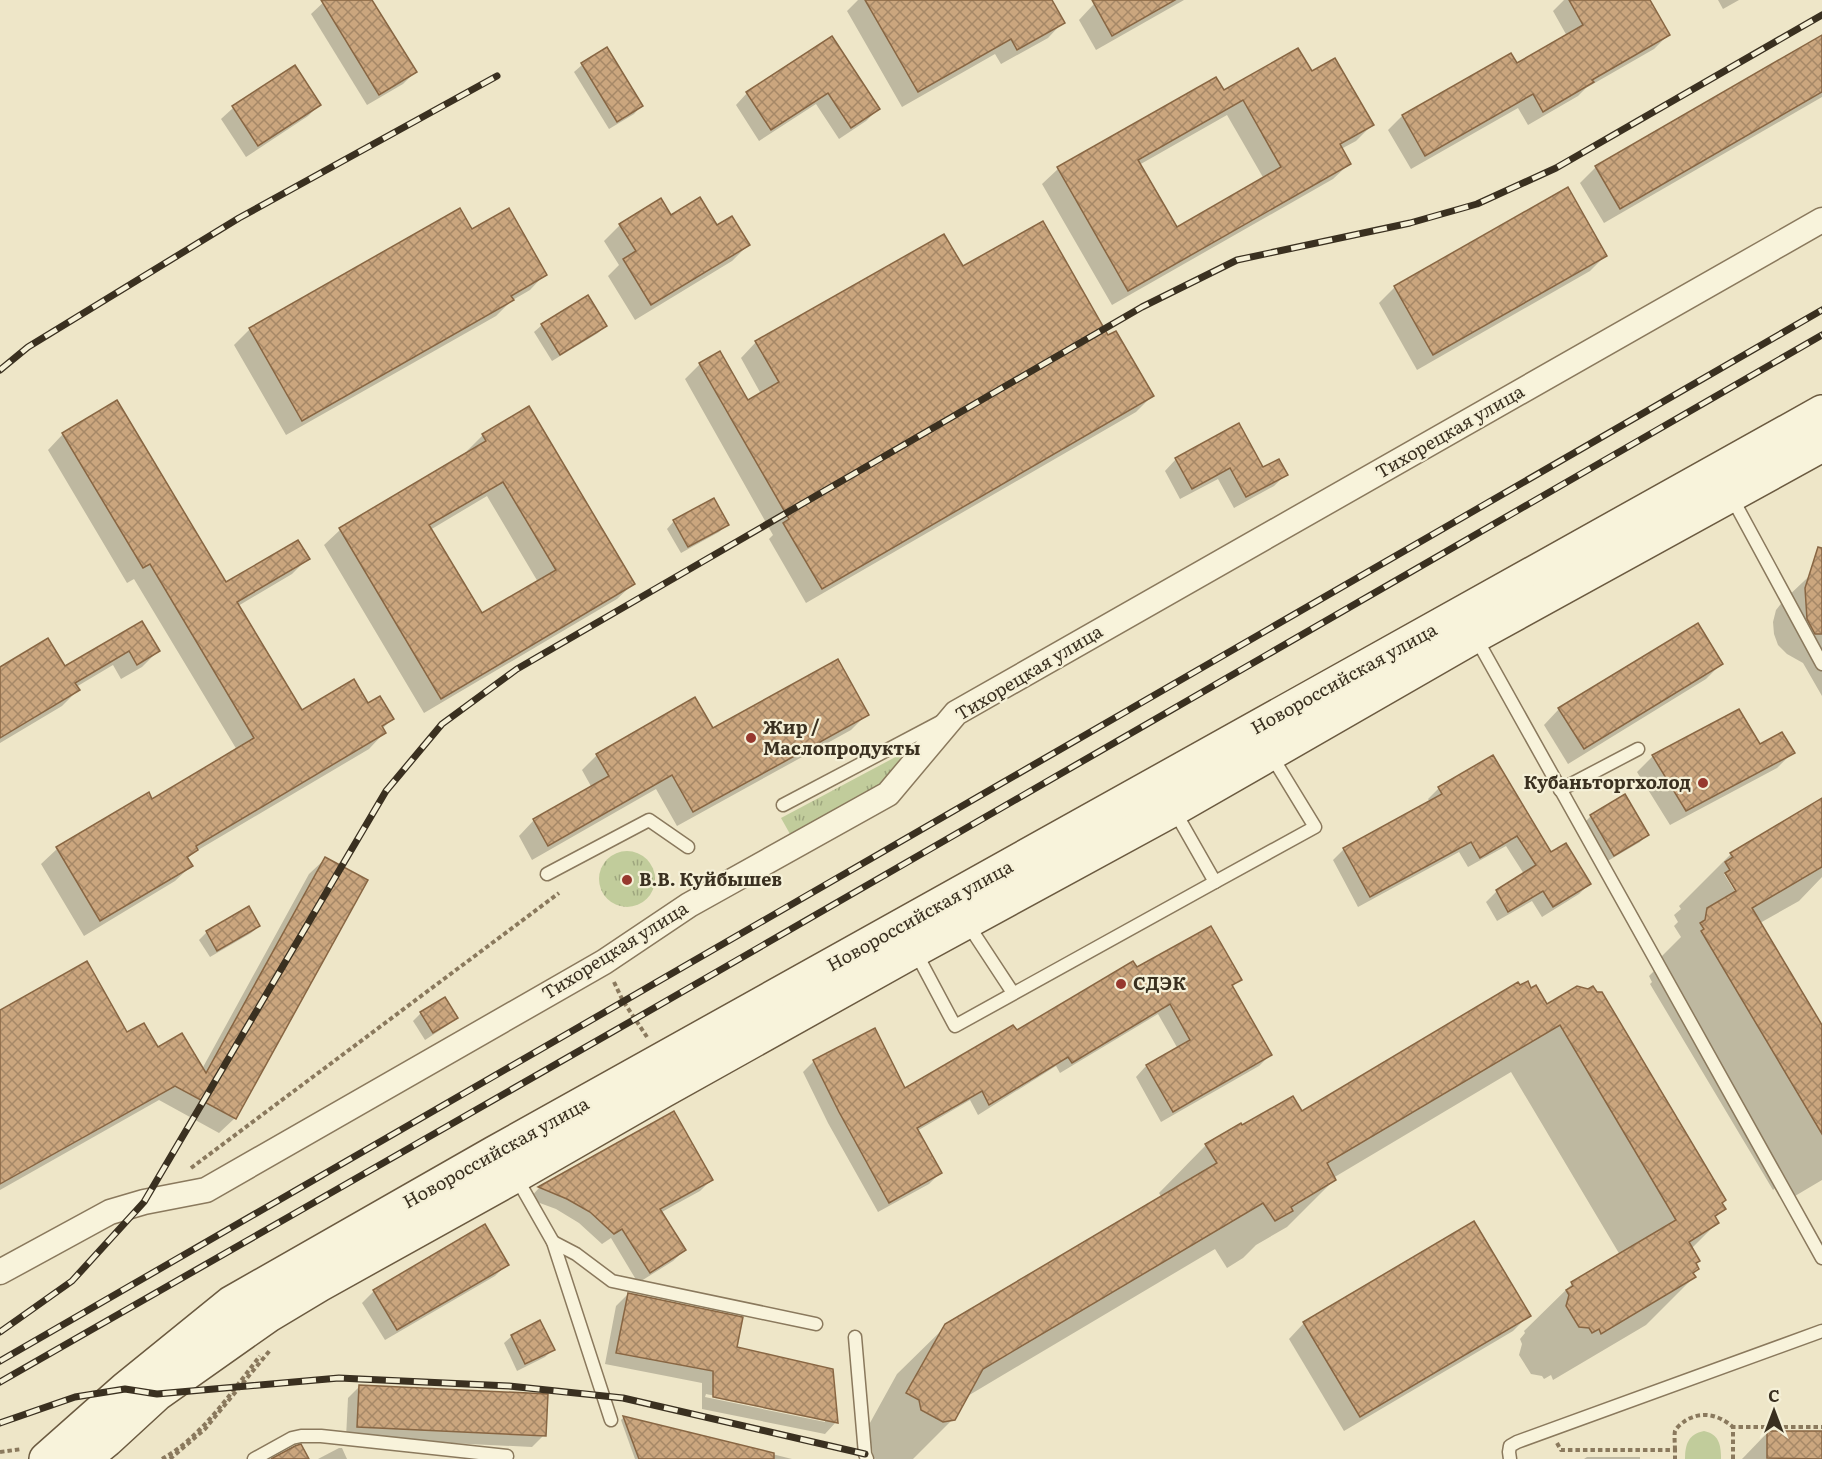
<svg xmlns="http://www.w3.org/2000/svg" width="1822" height="1459" font-family="Literata,serif">
<style>
.grass{fill:url(#grass-tufts)}
.park{fill:#c1cc9b}
.shadow{fill:#0003;fill-rule:evenodd}
.building{fill:url(#building-cross-hatch);stroke:#886643;stroke-width:1.5;fill-rule:evenodd}
.lines{fill:none;stroke-linecap:round;stroke-linejoin:round}
.lane-casing{stroke:#8a795d;stroke-width:15}
.street-casing{stroke:#8a795d;stroke-width:27}
.secondary-casing{stroke:#6b5a40;stroke-width:36}
.path{stroke:#8a795d;stroke-width:4;stroke-dasharray:4.5 3;stroke-linecap:butt}
.lane{stroke:#f8f3db;stroke-width:12}
.street{stroke:#f8f3db;stroke-width:24}
.secondary{stroke:#f8f3db;stroke-width:33}
.rail-casing{stroke:#3a3020;stroke-width:7}
.rail{stroke:#f5f0d7;stroke-width:4.5;stroke-dasharray:14;stroke-linecap:butt}
.poi-dot{fill:#97382e;stroke:#f5f0d7;stroke-width:2}
.labels{text-anchor:middle;stroke-width:4.5;stroke-linejoin:round;paint-order:stroke}
.street-label{font-size:18px;fill:#3a3020;stroke:#f5f0d7}
.poi-label{font-size:18px;font-weight:bold;fill:#3a3020;stroke:#f5f0d7;text-anchor:start}
</style>
<defs>
<pattern id="grass-tufts" width="24" height="20" patternUnits="userSpaceOnUse" patternTransform="scale(1.5)"><rect width="24" height="20" fill="#c1cc9b"/><path d="M3 7l-1-3M5 7V3M7 7l1-3M15 17l-1-3M17 17v-4M19 17l1-3" fill="none" stroke="#9ea67e"/></pattern>
<pattern id="building-cross-hatch" width="8" height="8" patternUnits="userSpaceOnUse" patternTransform="scale(1.5)"><rect width="8" height="8" fill="#cba67e"/><path d="M0 0l8 8M0 8l8-8" fill="none" stroke="#a68867"/></pattern>
</defs>
<rect width="100%" height="100%" fill="#eee6c8"/>
<g class="grass">
<path d="M903 753 888 780 839 811 790 834 781 818Z"/>
<circle cx="627" cy="879" r="28"/>
</g>
<path class="park" d="M1704 1431C1719 1434 1721 1445 1721 1459H1685C1685 1445 1688 1434 1704 1431Z"/>
<g class="shadow">
<path d="M326 0H370L415 72 403 84 367 105 311 14Z"/>
<path d="M858 0H1053L1052 2 1063 22 1048 38 1001 64 995 54 902 107 847 11Z"/>
<path d="M1102 0H1184L1096 50 1079 20 1094 4Z"/>
<path d="M1564 0H1648L1668 35 1654 49 1586 88 1578 96 1528 125 1518 108 1411 169 1388 130 1402 116 1510 55 1516 65 1567 36 1553 11Z"/>
<path d="M1718 0H1739L1723 9Z"/>
<path d="M1822 37V97L1604 223 1580 183 1596 167Z"/>
<path d="M831 39 878 109 866 121 839 139 816 104 759 141 736 105 747 93Z"/>
<path d="M582 65 641 106 634 114 609 129 574 72Z"/>
<path d="M294 67 319 105 308 116 246 157 221 119 233 108Z"/>
<path d="M1311 73 1372 125 1356 141 1341 149 1349 164 1333 179 1112 305 1042 184 1058 169 1216 79 1223 92ZM1227 115 1264 179 1176 229 1139 165Z"/>
<path d="M671 217 717 227 748 245 732 261 635 320 608 276 619 265 604 241 620 225Z"/>
<path d="M472 231 545 274 530 290 511 301 496 316 286 435 234 345 250 329Z"/>
<path d="M1605 256 1590 271 1417 370 1379 303 1395 287Z"/>
<path d="M962 268 1108 337 1152 396 1136 412 806 603 769 539 773 535 685 379 700 364 747 402 761 394 741 358 756 342Z"/>
<path d="M542 325 605 326 598 333 552 361 534 332Z"/>
<path d="M63 434 225 584 308 558 292 574 238 606 301 712 368 705 392 719 382 729 384 733 369 749 193 853 187 859 191 866 175 881 84 936 41 864 57 849 148 794 152 801 237 750 134 579 127 583 48 450Z"/>
<path d="M483 435 633 584 617 599 424 713 324 545 340 530 469 453 467 451ZM487 496 538 582 481 616 430 530Z"/>
<path d="M1176 459 1263 470 1286 474 1274 486 1234 508 1218 479 1180 499 1165 471Z"/>
<path d="M674 521 727 525 719 532 681 553 667 529Z"/>
<path d="M1822 564V696L1803 663 1787 654 1778 645 1774 634 1773 622 1776 610 1784 600Z"/>
<path d="M141 623 158 651 142 667 121 679 113 665 76 687 78 690 62 706 0 743V668H65Z"/>
<path d="M1721 664 1706 679 1568 764 1544 725 1559 709Z"/>
<path d="M1738 711 1759 747 1793 752 1777 768 1670 825 1637 772 1653 756Z"/>
<path d="M867 714 851 730 677 826 656 789 532 860 519 836 534 820 592 788 582 770 597 755 712 730Z"/>
<path d="M1439 788 1550 854 1590 883 1579 894 1542 917 1532 901 1497 921 1486 902 1497 891 1524 874 1506 846 1468 867 1459 852 1358 907 1333 860 1344 849 1430 802 1428 799Z"/>
<path d="M1624 796 1647 835 1640 842 1606 862 1583 824 1591 816Z"/>
<path d="M1822 801V877L1799 901 1760 923 1822 1028V1180L1795 1196 1784 1192 1779 1195 1775 1188 1773 1190 1650 984 1652 982 1649 976 1654 971 1656 962 1681 937 1674 926 1678 922 1674 915 1681 909 1679 906 1731 854ZM1724 874H1728L1741 896 1739 898Z"/>
<path d="M325 859 235 1118 219 1133 159 1100 0 1190V1012L127 1034 202 1069 309 874Z"/>
<path d="M259 926 251 933 210 957 199 940 207 932Z"/>
<path d="M1136 969 1240 979 1232 987 1270 1055 1259 1066 1161 1122 1136 1077 1146 1066 1178 1049 1158 1014 1060 1073 1056 1066 978 1115 970 1100 917 1131 940 1173 929 1184 878 1212 828 1123 803 1072 814 1061 905 1090Z"/>
<path d="M1520 987 1531 990 1546 1006 1724 1208 1714 1218 1717 1223 1691 1249 1695 1264 1698 1269 1693 1274 1694 1277 1646 1325 1553 1380 1551 1375 1544 1379 1542 1376 1531 1374 1519 1355 1522 1344 1520 1339 1525 1333 1524 1331 1572 1284 1620 1255 1511 1072 1333 1178 1334 1180 1287 1227 1256 1245 1243 1258 1227 1268 1215 1249 966 1397 953 1419 913 1459H876L873 1458 872 1448 860 1441 897 1374 946 1326 1162 1198 1159 1193 1206 1145 1242 1128 1301 1113Z"/>
<path d="M421 1013 456 1018 448 1025 425 1040 413 1021Z"/>
<path d="M674 1113 711 1180 700 1191 660 1213 684 1250 673 1261 638 1283 611 1238 602 1244 579 1223 556 1209 529 1199 539 1188Z"/>
<path d="M507 1264 495 1276 385 1340 362 1303 374 1291Z"/>
<path d="M628 1294 735 1348 836 1422 825 1434 702 1409V1383L605 1364 616 1306ZM706 1394 825 1419V1422L705 1397Z"/>
<path d="M1529 1315 1513 1331 1344 1431 1289 1339 1304 1323Z"/>
<path d="M512 1336 553 1349 545 1357 517 1371 504 1343Z"/>
<path d="M359 1387 544 1435 532 1447 346 1438 348 1398Z"/>
<path d="M624 1417 792 1459H635L621 1420Z"/>
<path d="M1768 1432H1822V1459H1742Z"/>
<path d="M339 1448H342L347 1459H318Z"/>
<path d="M1587 1457H1640V1459H1584Z"/>
</g>
<g class="building">
<path d="M321 0H372L417 72 379 95Z"/>
<path d="M865 0H1052L1065 23 1017 50 1011 39 918 92Z"/>
<path d="M1092 0H1175L1112 36Z"/>
<path d="M1569 0H1650L1670 35 1592 80 1594 82 1543 112 1533 94 1425 156 1402 115 1511 53 1517 63 1583 25Z"/>
<path d="M1822 35V92L1620 209 1595 166Z"/>
<path d="M832 36 880 109 851 128 828 93 771 130 746 92Z"/>
<path d="M607 47 643 106 617 122 581 63Z"/>
<path d="M1298 48 1312 71 1335 58 1374 125 1340 144 1351 164 1128 291 1057 167 1216 77 1224 90ZM1243 100 1281 167 1177 227 1138 160Z"/>
<path d="M295 65 321 105 258 146 232 106Z"/>
<path d="M1568 187 1607 256 1433 355 1394 286Z"/>
<path d="M700 197 717 225 732 216 750 245 651 305 623 259 636 251 619 224 661 198 671 215Z"/>
<path d="M460 208 472 229 509 208 547 275 511 296 514 300 302 421 249 328Z"/>
<path d="M1043 221 1108 335 1116 331 1154 396 822 589 783 523 789 519 699 363 720 351 748 400 779 382 755 341 944 234 963 266Z"/>
<path d="M588 295 607 326 560 355 541 324Z"/>
<path d="M117 400 226 582 298 540 310 559 237 602 302 710 354 679 368 703 380 696 394 719 382 726 386 733 196 846 198 850 187 857 193 866 100 921 56 847 149 792 152 799 254 738 150 564 143 568 62 433Z"/>
<path d="M529 406 635 584 441 699 339 528 486 441 482 434ZM503 482 556 570 482 613 429 525Z"/>
<path d="M1239 423 1263 467 1279 459 1288 475 1246 497 1230 468 1192 489 1175 458Z"/>
<path d="M714 498 729 525 688 547 673 520Z"/>
<path d="M1818 547 1822 548V634H1815L1807 619 1805 588Z"/>
<path d="M142 621 160 651 137 665 129 651 75 683 80 690 0 738V667L48 638 65 666Z"/>
<path d="M1698 623 1723 664 1584 749 1558 708Z"/>
<path d="M838 659 869 715 693 812 672 775 548 846 533 819 609 776 596 754 695 697 713 728Z"/>
<path d="M1739 709 1760 744 1782 732 1795 753 1686 811 1652 755Z"/>
<path d="M1493 755 1551 852 1566 843 1591 884 1553 907 1543 891 1508 912 1496 890 1536 865 1517 836 1480 858 1471 842 1370 897 1343 848 1442 794 1438 787Z"/>
<path d="M1625 794 1649 835 1614 856 1590 815Z"/>
<path d="M1822 798V867L1752 908 1822 1025V1134L1701 931 1704 929 1700 923 1705 920 1707 908 1736 891 1725 873 1730 870 1725 862 1733 857 1730 853Z"/>
<path d="M325 857 368 880 236 1119 175 1086 0 1184V1010L87 961 127 1032 144 1023 158 1047 182 1033 206 1073Z"/>
<path d="M249 906 260 926 217 951 206 931Z"/>
<path d="M1211 926 1242 980 1232 985 1272 1055 1173 1112 1146 1065 1190 1040 1170 1004 1072 1063 1068 1057 989 1105 982 1091 917 1128 942 1173 889 1203 839 1112 813 1060 875 1028 905 1088 1013 1025 1017 1030 1133 961 1137 967Z"/>
<path d="M1528 981 1531 988 1536 985 1547 1004 1577 986 1588 989 1593 986 1597 992H1602L1726 1200 1722 1203 1726 1209 1715 1216 1719 1223 1689 1242 1700 1261 1696 1263 1699 1269 1693 1273 1696 1277 1601 1334 1599 1329 1592 1333 1589 1328 1579 1327 1566 1306 1569 1295 1566 1290 1573 1286 1571 1282 1676 1220 1560 1025 1327 1163 1336 1180 1291 1207 1293 1211 1275 1221 1263 1203 983 1369 955 1420 943 1422 921 1410 919 1400 906 1393 945 1324 1217 1163 1205 1144 1241 1123 1242 1125 1293 1096 1302 1111 1518 982 1520 985Z"/>
<path d="M445 997 458 1018 433 1033 420 1012Z"/>
<path d="M674 1111 713 1180 660 1209 686 1250 650 1273 622 1229 614 1234 590 1212 567 1199 538 1187Z"/>
<path d="M1474 1221 1531 1316 1360 1417 1303 1322Z"/>
<path d="M485 1224 509 1265 397 1330 373 1290Z"/>
<path d="M628 1293 743 1317 737 1347 833 1369 838 1423 713 1397V1371L616 1353Z"/>
<path d="M540 1320 555 1350 525 1364 511 1335Z"/>
<path d="M359 1385 548 1394 546 1436 357 1427Z"/>
<path d="M623 1416 774 1453V1459H639Z"/>
<path d="M1767 1431H1822V1459L1767 1458Z"/>
<path d="M301 1444 309 1459H271L295 1446Z"/>
</g>
<g class="lines">
<g class="lane-casing">
<g id="lane">
<path d="M1731 496 1822 664"/>
<path d="M1476 638 1822 1258"/>
<path d="M1560 790 1638 749"/>
<path d="M783 805 942 721"/>
<path d="M547 874 649 820 688 847"/>
<path d="M1215 882 1315 827 1271 755"/>
<path d="M967 923 1013 993"/>
<path d="M915 951 955 1026 1215 882 1174 810"/>
<path d="M516 1177 553 1242 611 1420"/>
<path d="M553 1242 576 1254 612 1281 816 1324"/>
<path d="M855 1337 865 1454 867 1459"/>
<path d="M254 1459 292 1438 301 1436H321L507 1456"/>
<path d="M1510 1459 1509 1452 1510 1446 1517 1442 1822 1331"/>
</g>
</g>
<g class="street-casing">
<path id="street" d="M0 1272 110 1212 144 1202 206 1190 604 962 689 905 888 794 956 713 1822 220"/>
</g>
<g class="secondary-casing">
<g id="secondary">
<path d="M46 1459 125 1389 231 1303 494 1153 1822 412"/>
<path d="M84 1459 107 1440 157 1394 269 1315 319 1285 515 1176 663 1091 915 950 1174 809 1475 636 1822 445"/>
</g>
</g>
<g class="path">
<path d="M614 982 623 1001 647 1037"/>
<path d="M191 1168 559 893"/>
<path d="M1557 1443 1561 1450H1675V1459"/>
<path d="M1675 1450C1675 1445 1674 1436 1675 1431 1677 1427 1682 1423 1685 1421 1702 1410 1719 1415 1733 1427"/>
<path d="M0 1452 22 1449"/>
<path d="M162 1459C202 1437 232 1391 260 1356"/>
<path d="M170 1459 205 1429 271 1349"/>
<path d="M1733 1459V1427H1822"/>
</g>
<use href="#lane" class="lane"/>
<use href="#street" class="street"/>
<use href="#secondary" class="secondary"/>
<g class="rail-casing">
<g id="rail">
<path d="M0 370 28 347 239 218 497 76"/>
<path d="M0 1332 72 1281 144 1202 386 791 442 724 517 669 1142 307 1237 260 1410 223 1477 204 1556 168 1822 15"/>
<path d="M0 1361 1822 310"/>
<path d="M0 1382 635 1019 1822 335"/>
<path d="M0 1423 75 1397 125 1389 157 1394 339 1378 509 1386 623 1398 865 1454"/>
</g>
</g>
<use href="#rail" class="rail"/>
</g>
<g class="poi-dot">
<circle cx="751" cy="738" r="6"/>
<circle cx="1703" cy="783" r="6"/>
<circle cx="627" cy="880" r="6"/>
<circle cx="1121" cy="984" r="6"/>
</g>
<g class="labels">
<g class="street-label">
<text transform="translate(1450 432) rotate(-30)" y="6">Тихорецкая улица</text>
<text transform="translate(1029 673) rotate(-31)" y="6">Тихорецкая улица</text>
<text transform="translate(1344 679) rotate(-29)" y="6">Новороссийская улица</text>
<text transform="translate(920 916) rotate(-29)" y="6">Новороссийская улица</text>
<text transform="translate(615 951) rotate(-32)" y="6">Тихорецкая улица</text>
<text transform="translate(496 1153) rotate(-29)" y="6">Новороссийская улица</text>
</g>
<g class="poi-label">
<text x="763" y="734">Жир /<tspan x="763" dy="21">Маслопродукты</tspan></text>
<text x="1691" y="789" text-anchor="end">Кубаньторгхолод</text>
<text x="639" y="886">В.В. Куйбышев</text>
<text x="1133" y="990">СДЭК</text>
</g>
</g>
<g transform="translate(1774 1411)" stroke="#f5f0d7" stroke-width="4.5" paint-order="stroke">
<path d="M0-4.5L10 22L0 15L-10 22Z" fill="#3a3020"/>
<text y="-9" font-size="16" font-weight="bold" text-anchor="middle" fill="#3a3020">С</text>
</g>
</svg>
